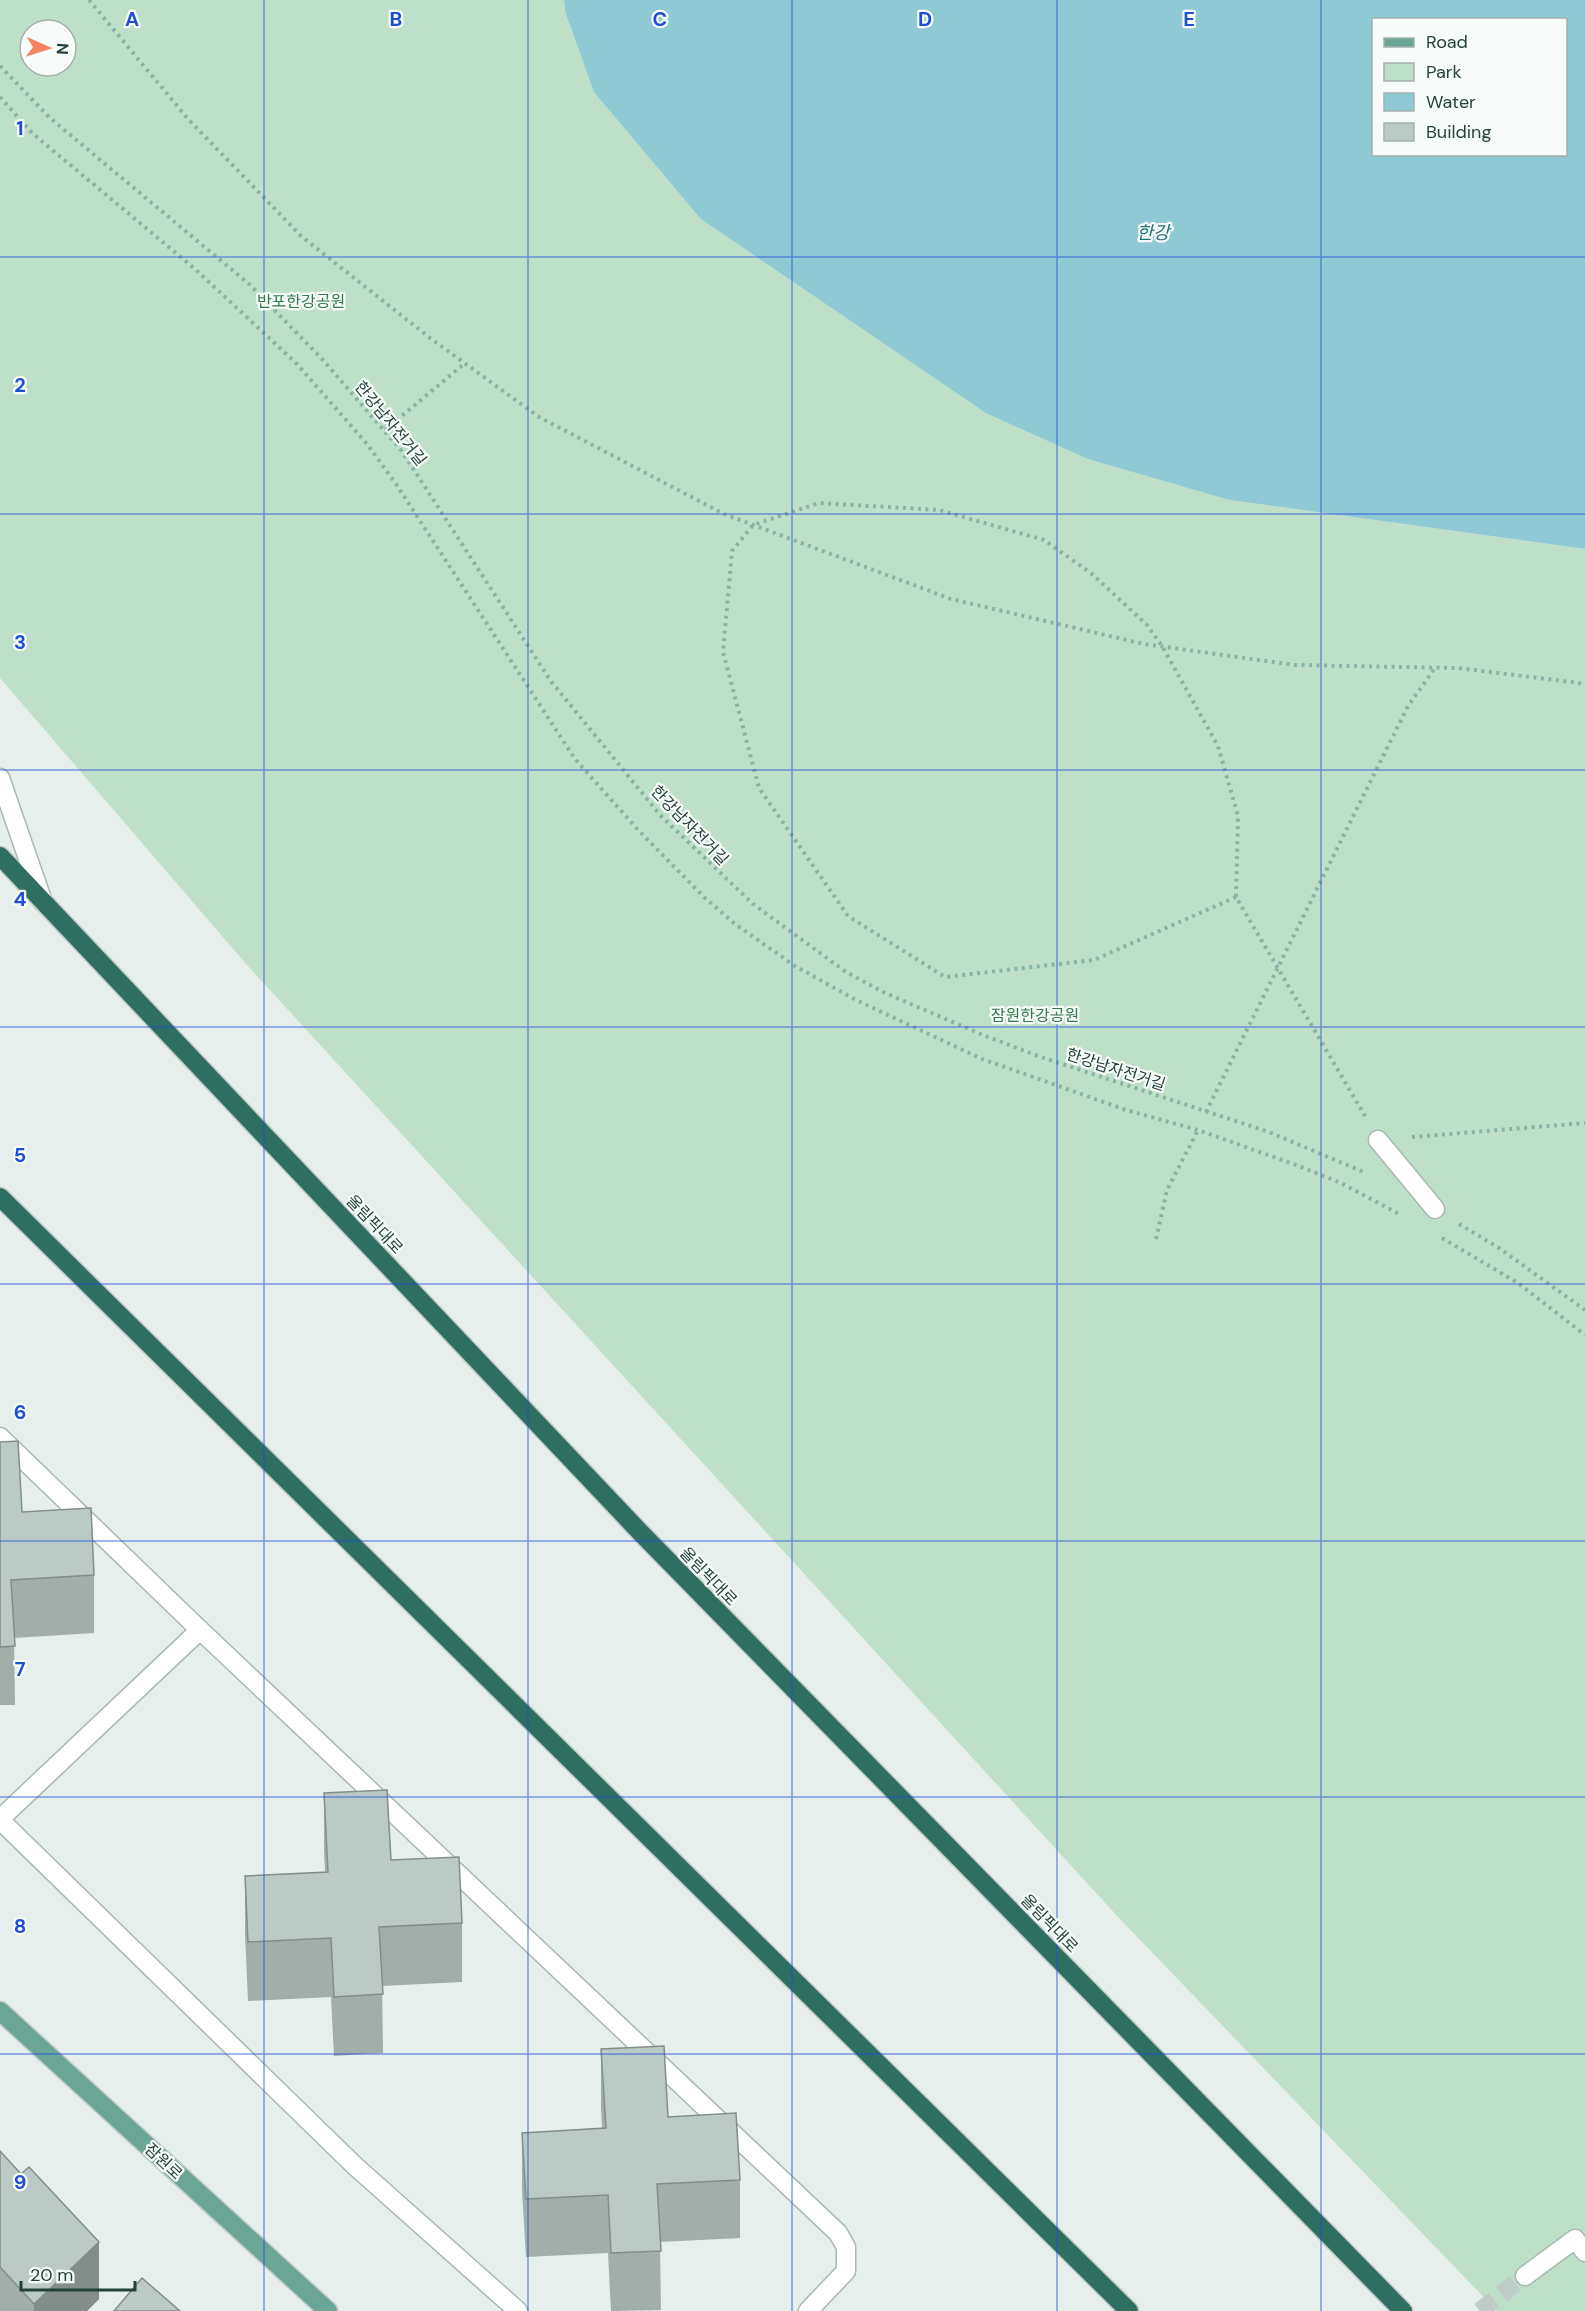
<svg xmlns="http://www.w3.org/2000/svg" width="1585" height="2311" font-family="'DM Sans','Noto Sans KR',sans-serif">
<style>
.green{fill:#bfe0c8;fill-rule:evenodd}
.water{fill:#8ec9d4;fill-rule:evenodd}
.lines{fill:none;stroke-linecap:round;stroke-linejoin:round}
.minor-tunnel{stroke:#bfccc8;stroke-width:18;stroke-dasharray:18 9;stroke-linecap:butt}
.minor-casing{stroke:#a8b8b2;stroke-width:21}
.major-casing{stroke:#c2cac8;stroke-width:21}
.highway-casing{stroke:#c2cac8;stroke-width:21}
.path{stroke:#86b3a5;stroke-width:4;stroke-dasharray:3 4.5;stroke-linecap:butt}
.minor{stroke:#fff;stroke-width:18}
.major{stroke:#6aa596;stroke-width:18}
.highway{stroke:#2f6f62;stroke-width:18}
.wall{fill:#a1aea9}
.shaded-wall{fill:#838d89}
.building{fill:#bbcac4;stroke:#838d89;stroke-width:1.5}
.grid{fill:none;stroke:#1d4ed8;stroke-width:1.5;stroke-opacity:0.55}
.labels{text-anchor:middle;stroke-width:4.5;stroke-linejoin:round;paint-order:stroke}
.park-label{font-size:16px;fill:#2d7a4b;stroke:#f7fbf9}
.street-label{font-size:16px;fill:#24423a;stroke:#f7fbf9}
.water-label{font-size:18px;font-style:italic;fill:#1c6f80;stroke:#f7fbf9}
.grid-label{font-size:20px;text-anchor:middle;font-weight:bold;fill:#1d4ed8;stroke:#f7fbf9;stroke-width:4.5;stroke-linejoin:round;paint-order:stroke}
</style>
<rect width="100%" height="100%" fill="#e6efeb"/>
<path class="green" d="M0 0H564L565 11 1230 500 1585 549V2311H1497L1119 1918 247 965 0 678ZM30 30H66V66H30Z"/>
<path class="water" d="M564 0H1585V549L1230 500 1088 459 986 413 701 219 594 92 565 11ZM1374 20H1566V154H1374Z"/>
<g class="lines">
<path class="minor-tunnel" d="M1480 2311 1525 2276"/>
<g class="minor-casing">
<g id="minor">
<path d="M0 778 43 902"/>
<path d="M1378 1140 1435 1209"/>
<path d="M0 1437 200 1630 838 2233 846 2247V2271L808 2311"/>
<path d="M0 1819 200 1630"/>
<path d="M0 1820 355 2166 518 2311"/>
<path d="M1525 2276 1575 2239 1585 2252"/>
</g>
</g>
<g class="major-casing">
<path id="major" d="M0 2011 328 2311"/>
</g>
<g class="highway-casing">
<g id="highway">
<path d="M0 856 640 1532 1403 2311"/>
<path d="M0 1197 1129 2311"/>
</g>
</g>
<g class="path">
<path d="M89 0 188 119 301 236 430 338 539 417 724 514 951 599 1144 644 1295 665 1458 668 1579 683 1585 686"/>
<path d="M0 66 50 118 249 284 323 360 401 450 550 680 660 815 753 904 846 972 883 992 983 1035 1038 1056 1269 1132 1366 1173"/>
<path d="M0 97 32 133 195 269 297 364 367 444 396 484 575 759 639 831 705 898 735 924 795 966 856 1000 982 1059 1126 1110 1198 1130 1296 1165 1341 1183 1401 1215"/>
<path d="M385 430 465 363"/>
<path d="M1236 897 1094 960 945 977 848 916 759 788 723 652 732 551 753 525 819 503 939 510 1044 540 1092 574 1147 625 1162 646 1218 746 1238 816 1236 897 1365 1116"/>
<path d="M1206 1112 1408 706 1435 668"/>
<path d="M1412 1137 1585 1123"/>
<path d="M1459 1224 1499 1248 1585 1310"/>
<path d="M1442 1238 1518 1283 1585 1335"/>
<path d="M1156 1239 1167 1190 1198 1130"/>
</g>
<use href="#minor" class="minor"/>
<use href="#major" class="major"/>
<use href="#highway" class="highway"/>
</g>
<g class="wall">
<path d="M0 1442 22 1512 94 1575V1633L14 1638 15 1705H0Z"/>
<path d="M324 1793 391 1860 462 1923V1982L382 1986 383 2053 334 2056 331 1997 248 2001 245 1934V1876L325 1872 324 1851Z"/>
<path d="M601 2049 668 2117 740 2180V2238L660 2242 661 2310 611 2311 608 2253 526 2257 522 2191V2133L602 2128 601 2108Z"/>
<path d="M0 2151 99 2299 87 2311H0Z"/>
</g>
<path class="shaded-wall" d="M99 2242V2299L87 2311H34V2304Z"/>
<g class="building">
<path d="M18 1441 22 1512 91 1508 94 1575 11 1580 15 1646 0 1647V1442Z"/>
<path d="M387 1790 391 1860 459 1857 462 1923 379 1927 383 1994 334 1997 331 1938 248 1942 245 1876 328 1872 324 1793Z"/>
<path d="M664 2046 668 2117 736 2113 740 2180 657 2184 661 2251 611 2253 608 2195 526 2199 522 2133 606 2128 601 2049Z"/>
<path d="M0 2151 21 2174 29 2167 99 2242 34 2304 0 2267Z"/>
<path d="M142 2278 180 2311H114Z"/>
</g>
<path class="grid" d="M264 0V2311M528 0V2311M792 0V2311M1057 0V2311M1321 0V2311M0 257H1585M0 514H1585M0 770H1585M0 1027H1585M0 1284H1585M0 1541H1585M0 1797H1585M0 2054H1585"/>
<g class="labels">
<g class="park-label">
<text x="301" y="307">반포한강공원</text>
<text x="1035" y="1021">잠원한강공원</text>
</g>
<g class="street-label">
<text transform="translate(391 423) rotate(51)" y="6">한강남자전거길</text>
<text transform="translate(690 825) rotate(46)" y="6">한강남자전거길</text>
<text transform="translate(1116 1069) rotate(18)" y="6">한강남자전거길</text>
<text transform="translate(375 1224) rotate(47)" y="6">올림픽대로</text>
<text transform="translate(709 1576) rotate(46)" y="6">올림픽대로</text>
<text transform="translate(1050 1923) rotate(46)" y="6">올림픽대로</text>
<text transform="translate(164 2161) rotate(43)" y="6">잠원로</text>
</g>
<g class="water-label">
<text x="1153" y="239">한강</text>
</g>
</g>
<g class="grid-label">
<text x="132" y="26">A</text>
<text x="396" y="26">B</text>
<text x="660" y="26">C</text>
<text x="925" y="26">D</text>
<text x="1189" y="26">E</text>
<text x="20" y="135">1</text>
<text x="20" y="392">2</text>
<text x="20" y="649">3</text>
<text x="20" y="906">4</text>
<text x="20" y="1162">5</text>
<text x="20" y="1419">6</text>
<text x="20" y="1676">7</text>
<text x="20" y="1933">8</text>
<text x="20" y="2189">9</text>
</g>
<rect x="1372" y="18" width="195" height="138" fill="#f7fbf9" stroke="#a3b1ad" stroke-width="1.5"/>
<rect x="1384" y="38" width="30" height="9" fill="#6aa596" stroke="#a3b1ad" stroke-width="1.5"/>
<text x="1426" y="48" font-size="18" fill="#24423a">Road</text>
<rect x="1384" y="63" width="30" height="18" fill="#bfe0c8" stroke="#a3b1ad" stroke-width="1.5"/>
<text x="1426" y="78" font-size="18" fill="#24423a">Park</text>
<rect x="1384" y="93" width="30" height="18" fill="#8ec9d4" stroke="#a3b1ad" stroke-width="1.5"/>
<text x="1426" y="108" font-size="18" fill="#24423a">Water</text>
<rect x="1384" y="123" width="30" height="18" fill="#bbcac4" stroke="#a3b1ad" stroke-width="1.5"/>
<text x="1426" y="138" font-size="18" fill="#24423a">Building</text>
<g transform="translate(48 48) rotate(93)"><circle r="28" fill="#f7fbf9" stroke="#a3b1ad" stroke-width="1.5"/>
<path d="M0-4.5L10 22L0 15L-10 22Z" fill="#f4845f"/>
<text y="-9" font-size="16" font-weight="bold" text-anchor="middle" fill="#24423a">N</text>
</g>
<path d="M21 2281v9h114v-9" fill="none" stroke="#24423a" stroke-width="3"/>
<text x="30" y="2281" font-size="18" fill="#24423a" stroke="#f7fbf9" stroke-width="4.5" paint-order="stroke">20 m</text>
</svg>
